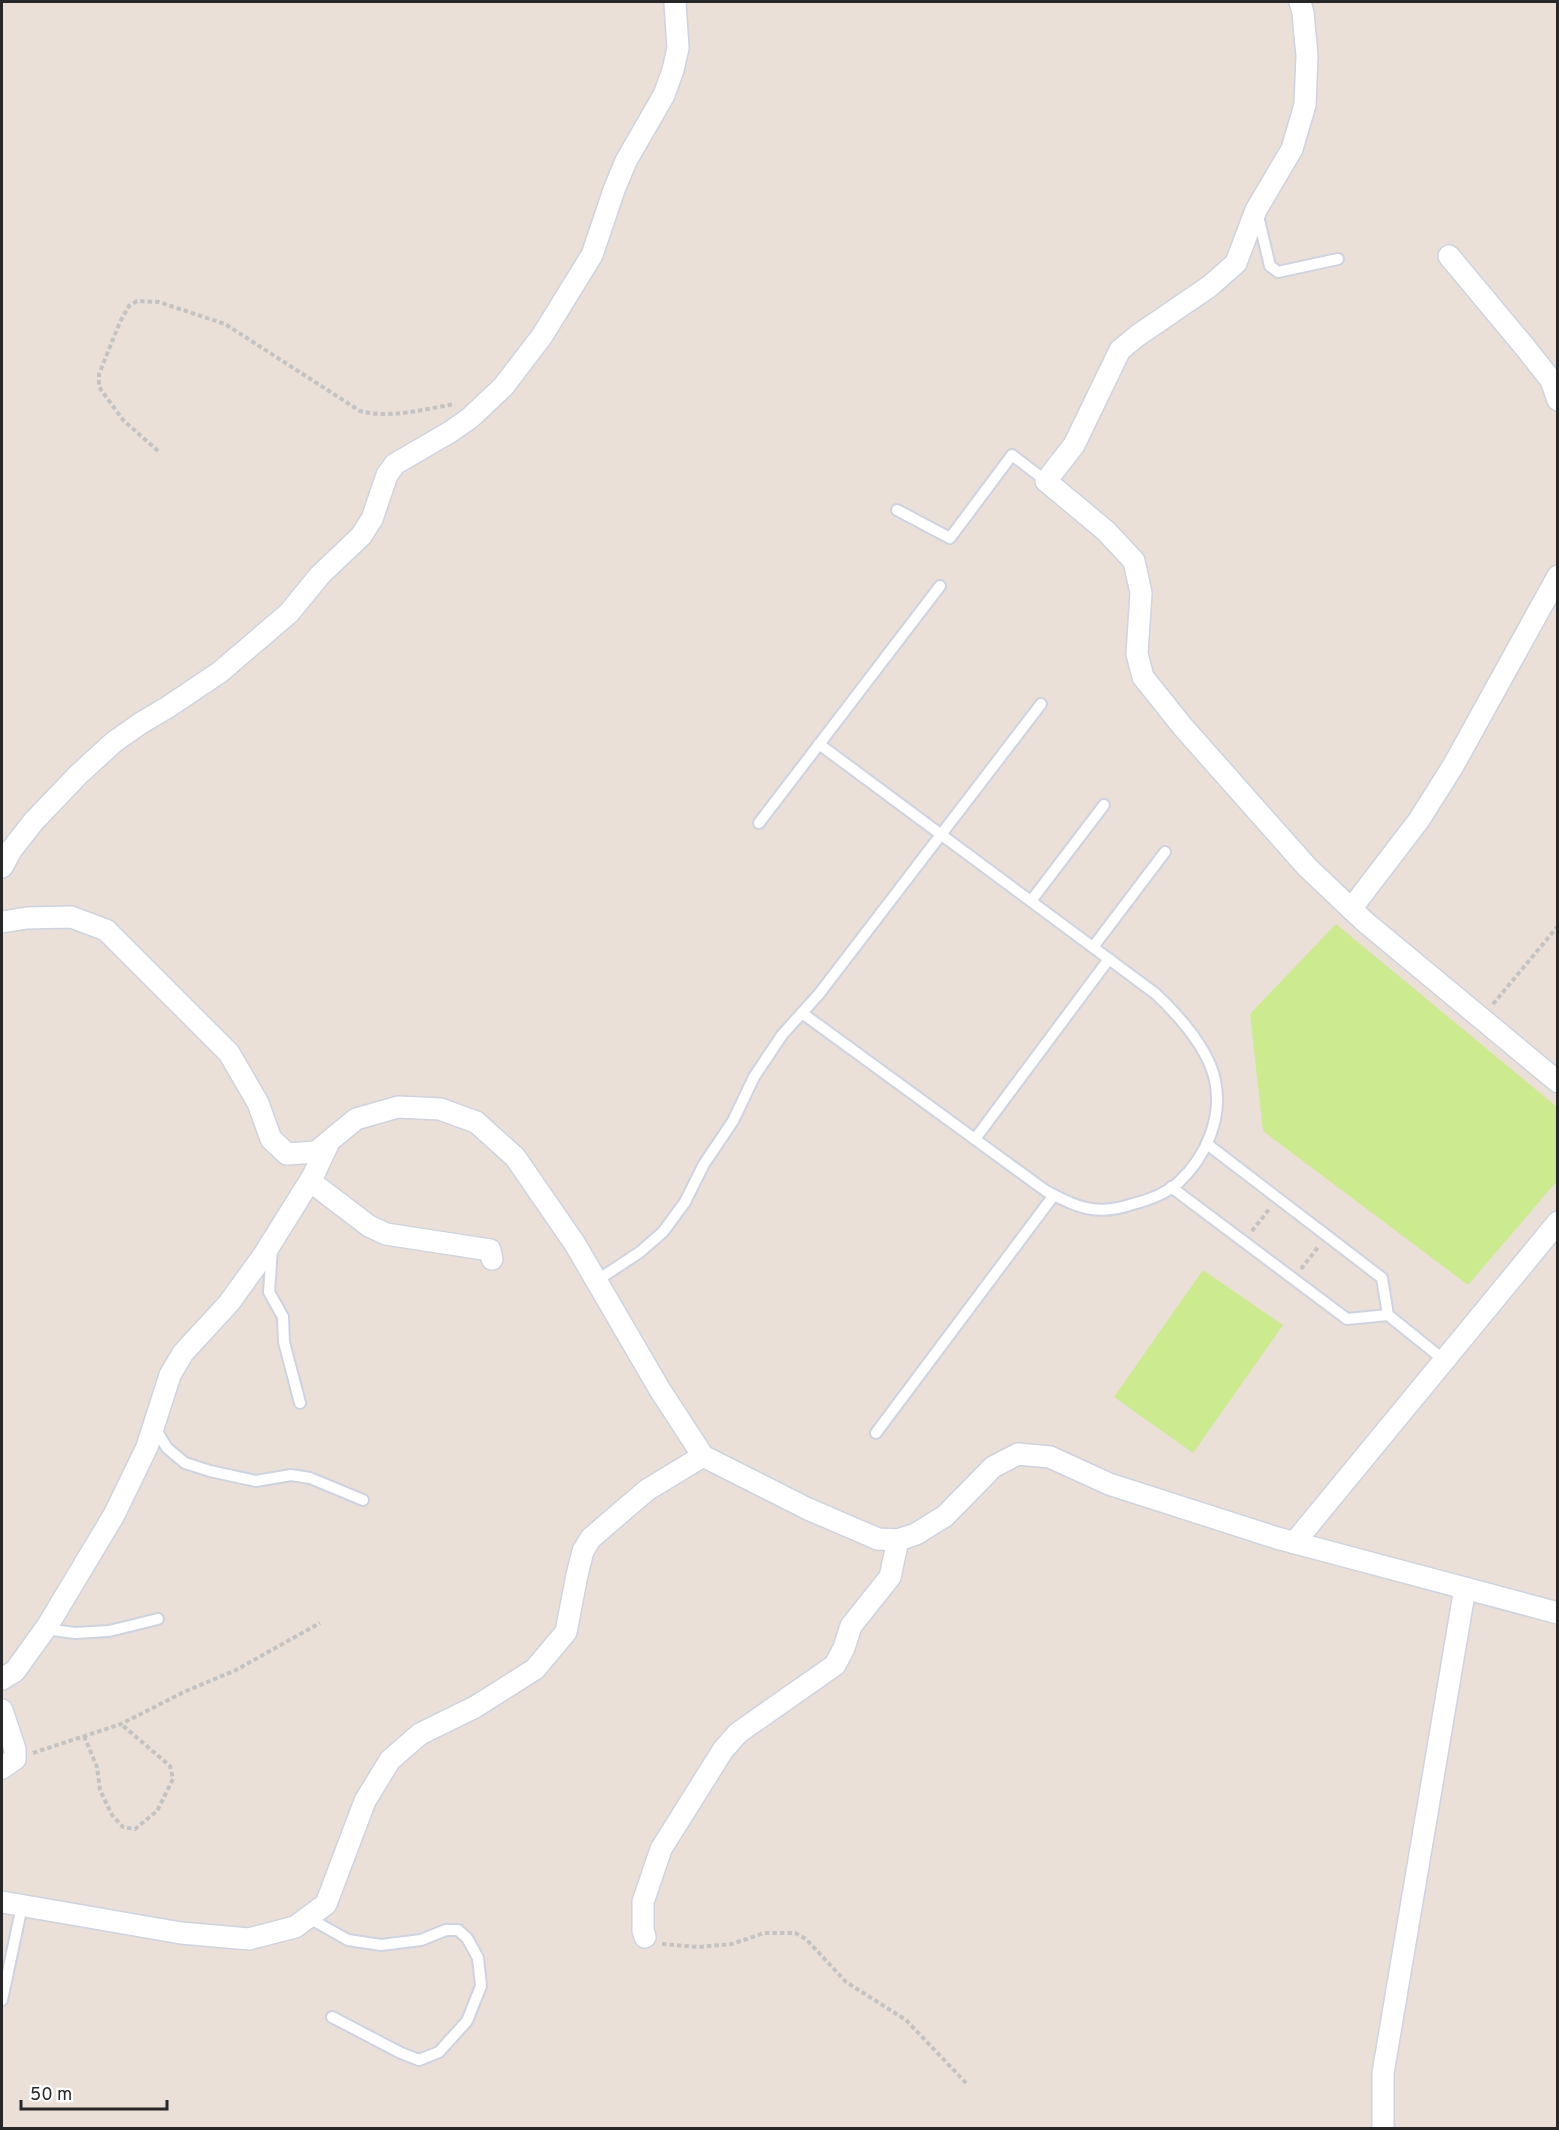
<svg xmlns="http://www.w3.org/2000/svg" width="1559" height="2130" font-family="Overpass,sans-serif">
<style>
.pitch{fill:#ccea8e}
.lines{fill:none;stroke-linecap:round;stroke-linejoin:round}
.service-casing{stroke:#cdd3e1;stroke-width:14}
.minor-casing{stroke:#cdd3e1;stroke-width:24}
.path{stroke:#c3c3c3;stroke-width:4;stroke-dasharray:4.5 3;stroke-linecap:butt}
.service{stroke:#fff;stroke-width:10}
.minor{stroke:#fff;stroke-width:21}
</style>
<rect width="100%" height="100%" fill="#eae0d7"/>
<g class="pitch">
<path d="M1336 924 1557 1107V1181L1468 1285 1263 1131 1250 1014Z"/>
<path d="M1203 1270 1283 1325 1193 1453 1114 1397Z"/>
</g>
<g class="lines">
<g class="service-casing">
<g id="service">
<path d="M1258 216 1270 266 1278 272 1338 259"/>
<path d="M897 510 950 538 1012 455 1046 481"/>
<path d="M759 823 940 586"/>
<path d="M1031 901 1104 805"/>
<path d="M1093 947 1165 852"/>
<path d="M802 1013 1046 1191C1060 1198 1076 1207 1092 1209 1105 1211 1121 1208 1133 1204 1149 1200 1165 1194 1178 1183 1206 1157 1223 1118 1215 1080 1208 1048 1179 1016 1156 994L819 744"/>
<path d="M975 1139 1109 959"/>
<path d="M1207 1144 1382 1278 1388 1315 1444 1360"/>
<path d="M1171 1187 1347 1319 1388 1315"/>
<path d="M272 1249 269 1292 283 1317 284 1342 300 1403"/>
<path d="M596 1281 640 1252 663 1232 685 1202 704 1164 733 1121 754 1077 782 1035 819 994 1041 704"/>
<path d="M154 1427 167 1448 185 1463 210 1471 256 1481 291 1475 310 1478 363 1500"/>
<path d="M876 1433 1054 1195"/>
<path d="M45 1629 75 1633 109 1631 158 1619"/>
<path d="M307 1917 348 1940 381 1945 421 1940 446 1930H458L467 1938 478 1958 481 1986 467 2021 439 2052 419 2060 401 2053 332 2017"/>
<path d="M2 2000 22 1906"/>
</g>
</g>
<g class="minor-casing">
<g id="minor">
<path d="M1300 2 1303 13 1307 56 1305 105 1292 149 1256 210 1236 263 1210 286 1137 336 1120 350 1074 445 1046 481 1106 531 1134 561 1141 593 1137 654 1143 677 1183 727 1307 867 1364 921 1558 1082"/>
<path d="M1449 256 1524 346 1551 380 1558 400"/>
<path d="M2 867 12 849 34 821 79 774 114 742 141 723 168 707 220 672 289 613 320 575 361 536 372 519 387 475 395 464 450 432 470 418 503 387 542 336 592 255 614 190 626 161 664 95 673 70 678 48 675 2"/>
<path d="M1351 909 1419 820 1453 766 1558 576"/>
<path d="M2 922 27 918 71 917 106 930 229 1053 258 1103 271 1139 287 1154 316 1152 356 1119 398 1107 440 1109 476 1122 515 1157 575 1244 660 1390 703 1456 808 1509 878 1539 898 1540 916 1534 945 1516 993 1467 1018 1454 1050 1457 1109 1484 1277 1538 1558 1613"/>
<path d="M310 1181 369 1226 386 1234 490 1250 492 1259"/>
<path d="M1294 1543 1558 1222"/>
<path d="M2 1679 15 1671 48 1625 114 1515 147 1447 170 1375 183 1353 229 1303 263 1256 313 1176 329 1142"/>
<path d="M2 1710 15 1749V1759L2 1768"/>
<path d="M2 1902 181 1933 249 1939 295 1927 326 1904 365 1801 390 1760 420 1734 475 1707 535 1669 566 1632 577 1575 583 1551 591 1538 647 1490 703 1456"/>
<path d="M645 1937 643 1930V1902L661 1849 723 1750 738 1733 835 1665 844 1648 851 1626 890 1577 898 1540"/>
<path d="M1383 2128V2073L1465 1588"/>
</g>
</g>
<g class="path">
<path d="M158 451 123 420 99 387V374L120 322 129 306 137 301 159 302 225 324 360 411C390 419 425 409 455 404"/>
<path d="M1493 1004 1558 926"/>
<path d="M1252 1231 1270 1208"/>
<path d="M1301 1269 1319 1246"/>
<path d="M84 1736 97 1767 100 1790 112 1815 123 1827 135 1829 157 1811 173 1779 170 1766 121 1724"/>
<path d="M33 1753 121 1724 186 1691 236 1670 320 1623"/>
<path d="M662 1944 698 1947 732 1944 764 1933H795L806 1939 846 1982 906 2020 967 2084"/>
</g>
<use href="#service" class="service"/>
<use href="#minor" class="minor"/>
</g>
<rect width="1559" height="2130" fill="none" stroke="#272727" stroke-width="6"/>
<path d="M21 2100v9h146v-9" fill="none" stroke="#272727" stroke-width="3"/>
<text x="30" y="2100" font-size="18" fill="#272727" stroke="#ffffff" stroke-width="4.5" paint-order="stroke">50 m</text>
</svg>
